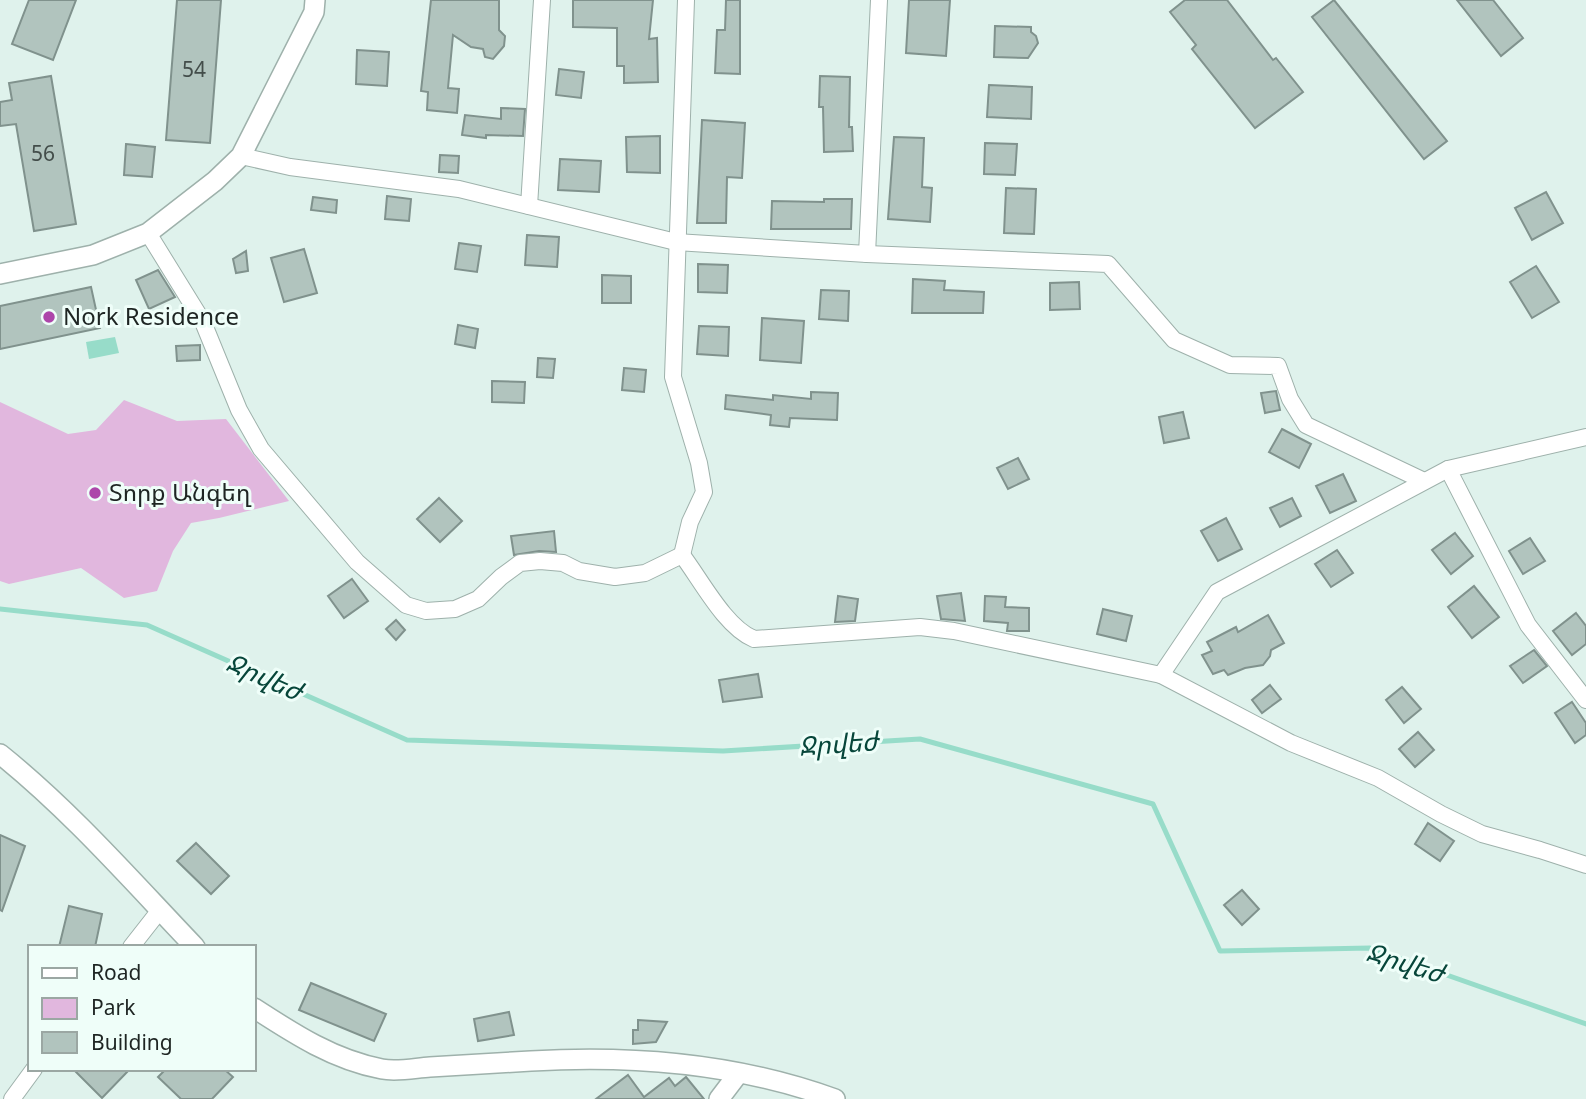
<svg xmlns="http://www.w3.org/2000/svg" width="1586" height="1099" font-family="Georgia,'Noto Sans Armenian',serif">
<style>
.green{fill:#e1b7de}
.water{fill:#97dcc9}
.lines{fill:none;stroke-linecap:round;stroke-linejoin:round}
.stream{stroke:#97dcc9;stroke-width:5}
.building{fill:#b1c4be;stroke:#80928d;stroke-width:2}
.minor-casing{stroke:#9eb1ab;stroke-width:18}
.tertiary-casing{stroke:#9eb1ab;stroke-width:22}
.minor{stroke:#fff;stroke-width:16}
.tertiary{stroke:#fff;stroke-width:19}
.poi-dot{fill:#ad46aa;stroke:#effef9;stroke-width:2.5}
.labels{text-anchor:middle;stroke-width:6;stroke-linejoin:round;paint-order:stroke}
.number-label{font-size:21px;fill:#434d4a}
.poi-label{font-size:24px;fill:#1e2523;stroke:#effef9;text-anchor:start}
.water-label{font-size:26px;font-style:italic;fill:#07463a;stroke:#effef9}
</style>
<rect width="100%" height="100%" fill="#dff2ec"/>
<path class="green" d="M124 400 177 421 226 419 289 501 219 518 191 523 173 551 157 591 124 598 81 568 9 584 0 581V402L68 434 96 430Z"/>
<path class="water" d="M115 337 119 353 89 359 86 342Z"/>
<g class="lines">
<path class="stream" d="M0 609 147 625 407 740 723 751 920 739 1153 804 1220 951 1370 948 1586 1024"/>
</g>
<g class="building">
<path d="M29 0H76L53 60 12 44Z"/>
<path d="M177 0H221L210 143 166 140Z"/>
<path d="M431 0H499V30L505 36 504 46 493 59 485 57 483 49 471 47 453 35 448 88 459 89 457 113 427 110 428 92 421 91Z"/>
<path d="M573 0H653L649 39 657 38 658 82 624 83V66H617V28L573 27Z"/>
<path d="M726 0H740V74L715 73 717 30H725Z"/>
<path d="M909 0H950L946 56 906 53Z"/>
<path d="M1185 0H1227L1273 60 1276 58 1303 92 1255 128 1192 49 1196 45 1170 12Z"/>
<path d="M1334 0 1447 141 1424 159 1312 17Z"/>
<path d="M1457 0H1493L1523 38 1501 56Z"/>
<path d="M995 26 1031 27V32L1036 36 1038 43 1028 58 994 57Z"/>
<path d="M357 50 389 52 387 86 356 84Z"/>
<path d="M559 69 584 72 581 98 556 95Z"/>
<path d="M51 76 76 224 34 231 16 124 0 126V102L12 100 9 83Z"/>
<path d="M820 76 850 77 849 127H852L853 151 824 152 823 107H819Z"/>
<path d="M989 85 1032 87 1031 119 987 117Z"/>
<path d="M501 108 525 109 523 136 486 135V138L462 135 465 115 501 119Z"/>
<path d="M702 120 745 123 742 178 727 177 726 223H697Z"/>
<path d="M660 136V173L627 172 626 137Z"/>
<path d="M894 137 924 138 922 187 932 188 930 222 888 219Z"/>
<path d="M985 143 1017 144 1015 175 984 174Z"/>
<path d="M126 144 155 147 152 177 124 175Z"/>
<path d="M440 155 459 156 458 173 439 172Z"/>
<path d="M560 159 601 161 599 192 558 190Z"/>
<path d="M1006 188 1036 189 1034 234 1004 233Z"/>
<path d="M1546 192 1563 223 1532 240 1515 208Z"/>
<path d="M387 196 411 199 409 221 385 219Z"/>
<path d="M313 197 337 200 336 213 311 210Z"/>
<path d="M824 199H852L851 229H771L772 201 824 202Z"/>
<path d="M527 235 559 237 557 267 525 265Z"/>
<path d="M459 243 481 246 477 272 455 269Z"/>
<path d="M304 249 317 293 284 302 271 258Z"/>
<path d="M246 251 248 271 236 273 233 259Z"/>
<path d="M698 264 728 265 727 293 698 292Z"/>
<path d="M1536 266 1559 302 1532 318 1510 282Z"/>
<path d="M158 270 175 297 149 309 136 280Z"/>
<path d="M602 275 631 276V303H602Z"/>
<path d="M913 279 945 281 944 290 984 292 983 313H912Z"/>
<path d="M1079 282 1080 309 1050 310V283Z"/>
<path d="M91 287 100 328 0 349V306Z"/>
<path d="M821 290 849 291 848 321 819 319Z"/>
<path d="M762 318 804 321 801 363 760 360Z"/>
<path d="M458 325 478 329 475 348 455 344Z"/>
<path d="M699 326 729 327 728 356 697 354Z"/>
<path d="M200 345V360L177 361 176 346Z"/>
<path d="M538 358 555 359 553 378 537 377Z"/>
<path d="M624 368 646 370 644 392 622 390Z"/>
<path d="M492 381 525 382 524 403 492 402Z"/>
<path d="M1276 391 1280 410 1265 413 1261 393Z"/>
<path d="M811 392 838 393 837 420 790 418 789 427 770 425 771 415 725 409 726 395 773 400V395L811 399Z"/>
<path d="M1183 412 1189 438 1164 443 1159 417Z"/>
<path d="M1282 429 1311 444 1299 468 1269 452Z"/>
<path d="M1018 458 1029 479 1008 489 997 468Z"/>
<path d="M1343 474 1356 501 1330 513 1316 486Z"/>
<path d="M439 498 462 521 440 542 417 519Z"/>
<path d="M1292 498 1301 516 1280 527 1270 508Z"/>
<path d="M1226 518 1242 549 1218 561 1201 531Z"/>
<path d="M554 531 556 552 539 551 514 555 511 536Z"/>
<path d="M1455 533 1473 556 1451 574 1432 550Z"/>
<path d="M1530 538 1545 561 1523 574 1509 551Z"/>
<path d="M1337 550 1353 573 1331 587 1315 564Z"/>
<path d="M352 579 368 601 344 618 328 596Z"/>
<path d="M1474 586 1499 617 1472 638 1448 607Z"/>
<path d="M961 593 965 621 941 619 937 596Z"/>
<path d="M838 596 858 599 855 621 835 622Z"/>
<path d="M985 596 1006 597 1005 607 1029 608V631H1007L1008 623 984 621Z"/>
<path d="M1103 609 1132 616 1126 641 1097 634Z"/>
<path d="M1576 613 1586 626V644L1572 655 1553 631Z"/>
<path d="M1268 615 1284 643 1271 650 1270 656 1263 665 1245 668 1228 675 1224 670 1213 674 1202 655 1212 651 1207 642 1236 627 1238 632Z"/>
<path d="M396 620 405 630 396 640 386 629Z"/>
<path d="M1534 650 1547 666 1523 683 1510 666Z"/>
<path d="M758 674 762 697 723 702 719 680Z"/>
<path d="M1270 685 1281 699 1262 713 1252 700Z"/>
<path d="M1402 687 1421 709 1404 723 1386 700Z"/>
<path d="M1572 702 1586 723V735L1575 743 1555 713Z"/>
<path d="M1418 732 1434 750 1415 767 1399 749Z"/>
<path d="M1428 823 1454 841 1440 861 1415 844Z"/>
<path d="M0 835 25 846 2 911 0 910Z"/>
<path d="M196 843 229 876 211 894 177 861Z"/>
<path d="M1242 890 1259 909 1242 925 1224 905Z"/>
<path d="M69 906 102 914 95 947H59Z"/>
<path d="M311 983 386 1014 374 1041 299 1010Z"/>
<path d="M509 1012 514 1035 478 1041 474 1019Z"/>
<path d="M638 1020 667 1022 656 1042 633 1044V1030H638Z"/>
<path d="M73 1069H130L102 1098Z"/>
<path d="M166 1069H224L233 1077 212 1099H181L158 1077Z"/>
<path d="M628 1075 644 1097 669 1078 675 1086 686 1077 704 1099H596Z"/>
</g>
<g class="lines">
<g class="minor-casing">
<g id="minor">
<path d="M241 156 290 167 459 189 676 242 867 254 1108 264 1174 340 1230 365 1278 366 1290 399 1306 425 1424 481"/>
<path d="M529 206 542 0"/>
<path d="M148 233 203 322 239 410 261 449 357 562 406 605 426 611 455 609 478 599 501 577 520 563 540 561 563 563 579 571 615 577 645 573 682 555"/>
<path d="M867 254 879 0"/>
<path d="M1448 469 1528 625 1586 700"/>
<path d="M682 555C701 580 725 627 754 639L920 627 954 631 1161 675 1291 743 1378 778 1441 814 1482 834 1540 850 1586 865"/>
<path d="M682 555 690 522 704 492 699 463 673 377 686 0"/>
<path d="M1161 675 1217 592 1448 469 1586 437"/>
<path d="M131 947 160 910"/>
<path d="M12 1099 34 1069"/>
</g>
</g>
<g class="tertiary-casing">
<g id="tertiary">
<path d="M0 274 93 255 148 233 215 181 241 156 314 12 315 0"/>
<path d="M0 754C71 811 132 881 195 947"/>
<path d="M254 1008C294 1034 334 1060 382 1069 397 1072 415 1068 430 1067 464 1065 497 1063 531 1061 632 1055 739 1064 835 1099"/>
<path d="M719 1099 738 1074"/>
</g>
</g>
<use href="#minor" class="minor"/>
<use href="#tertiary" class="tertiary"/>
</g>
<g class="poi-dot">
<circle cx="49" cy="317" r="7"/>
<circle cx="95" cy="493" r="7"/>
</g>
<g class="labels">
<g class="number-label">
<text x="194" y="77">54</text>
<text x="43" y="161">56</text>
</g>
<g class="poi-label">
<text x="63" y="325">Nork Residence</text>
<text x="109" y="501">Տորք Անգեղ</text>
</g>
<g class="water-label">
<text transform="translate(264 677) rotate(24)" y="9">Ջրվեժ</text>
<text transform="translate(838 744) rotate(-4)" y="9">Ջրվեժ</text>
<text transform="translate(1405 963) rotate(17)" y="9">Ջրվեժ</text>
</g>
</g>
<rect x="28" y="945" width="228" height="126" fill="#effef9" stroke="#9ba7a3" stroke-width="2"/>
<rect x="42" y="968" width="35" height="10" fill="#ffffff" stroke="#9ba7a3" stroke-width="2"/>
<text x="91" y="980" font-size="21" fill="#1e2523">Road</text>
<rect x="42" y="998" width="35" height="21" fill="#e1b7de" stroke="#9ba7a3" stroke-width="2"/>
<text x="91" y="1015" font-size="21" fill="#1e2523">Park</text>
<rect x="42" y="1032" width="35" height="21" fill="#b1c4be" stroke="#9ba7a3" stroke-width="2"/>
<text x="91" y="1050" font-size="21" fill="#1e2523">Building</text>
</svg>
